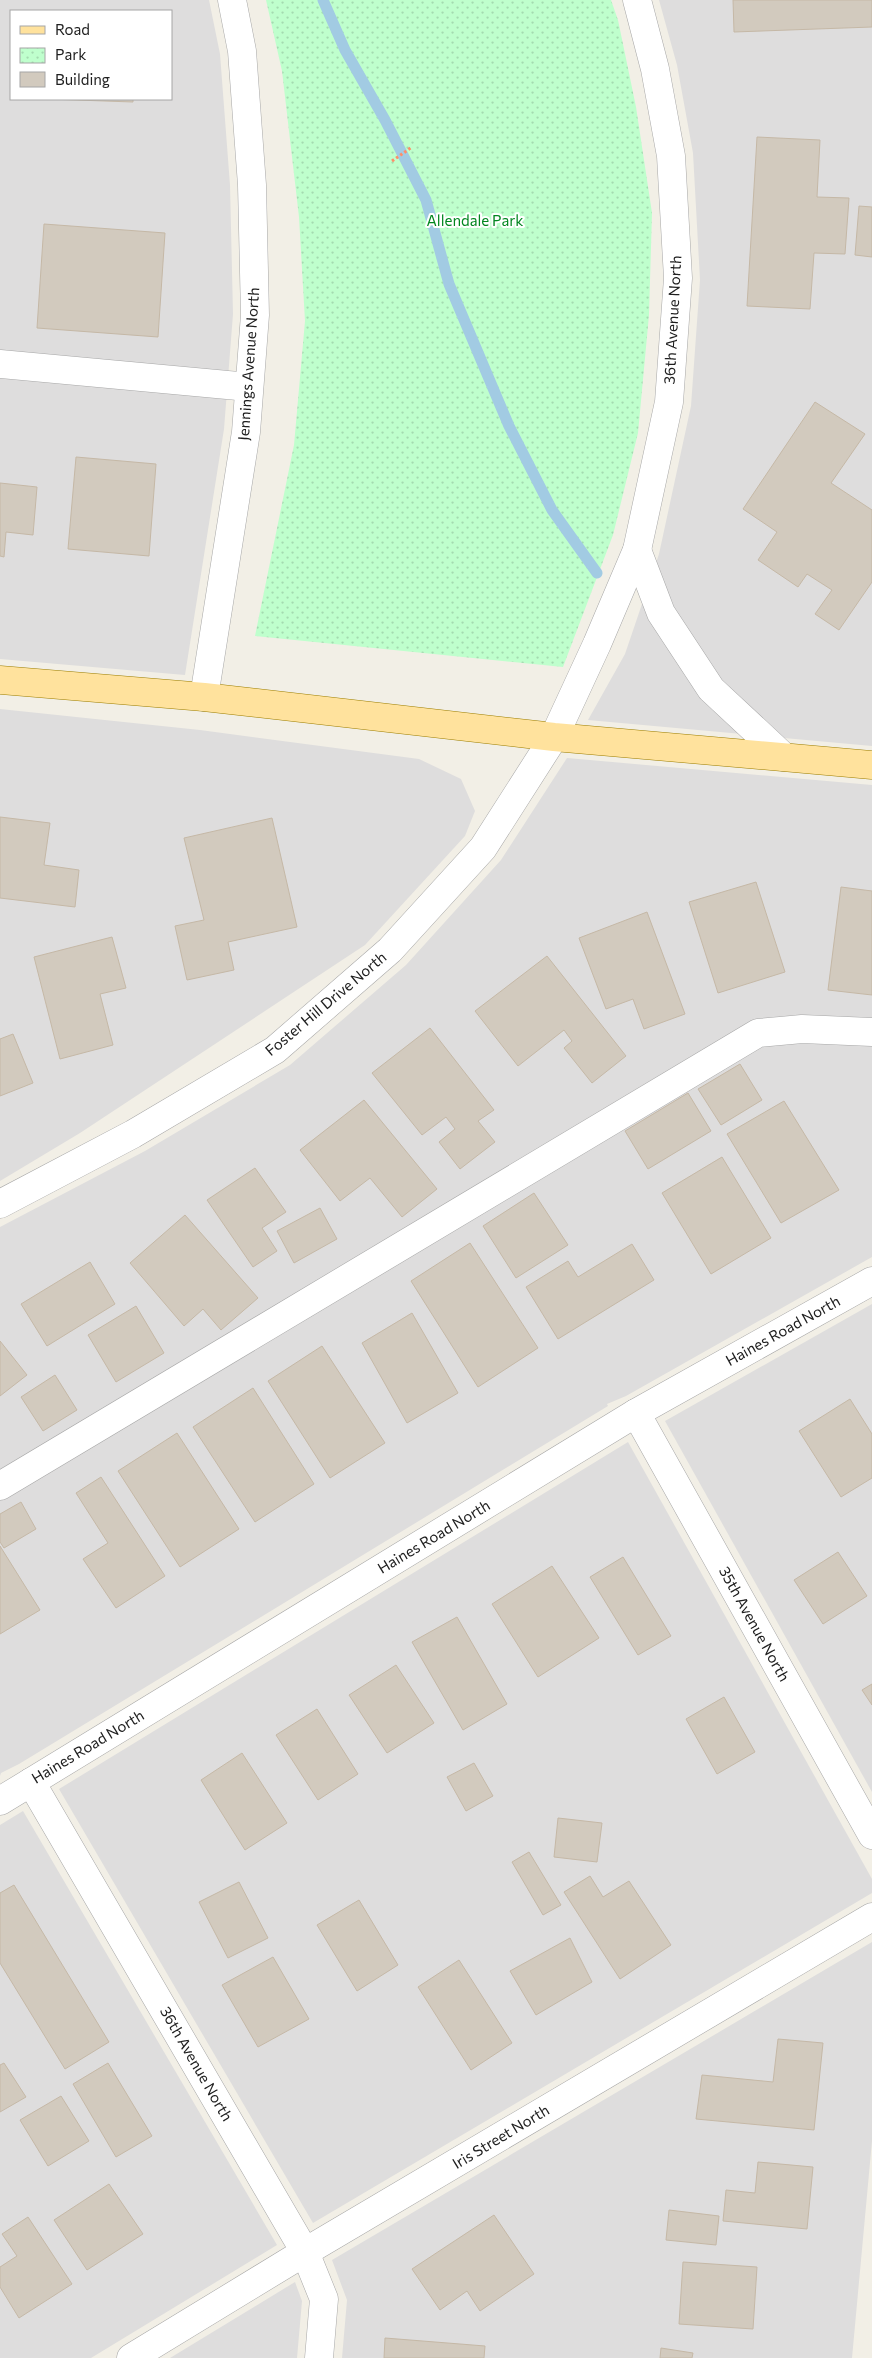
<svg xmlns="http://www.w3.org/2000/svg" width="872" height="2358" font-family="Commissioner,sans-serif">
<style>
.residential{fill:#dedddd;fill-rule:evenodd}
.park{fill:url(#park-dots)}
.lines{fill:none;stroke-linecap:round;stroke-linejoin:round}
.stream{stroke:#a2cbe3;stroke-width:11}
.building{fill:#d2cabe;stroke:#c5b8a6}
.minor-casing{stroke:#a7a7a7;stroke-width:29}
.major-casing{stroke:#9c7e00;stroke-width:29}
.path{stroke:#ff8e69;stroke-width:3;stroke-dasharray:2.5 2.5;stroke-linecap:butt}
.minor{stroke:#fff;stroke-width:28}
.major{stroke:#ffe29d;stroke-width:28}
.labels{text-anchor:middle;stroke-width:4;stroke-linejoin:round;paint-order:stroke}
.park-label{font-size:15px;fill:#01861f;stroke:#fff}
.street-label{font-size:15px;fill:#202020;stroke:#fff}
</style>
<defs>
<pattern id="park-dots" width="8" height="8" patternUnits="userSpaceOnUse" patternTransform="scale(1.25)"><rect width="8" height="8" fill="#bfffcd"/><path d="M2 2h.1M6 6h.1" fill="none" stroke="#a4dab0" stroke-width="1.8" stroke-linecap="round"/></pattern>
</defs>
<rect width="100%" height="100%" fill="#f2efe6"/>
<g class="residential">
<path d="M0 0H209L220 54 230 185 233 314 224 429 185 675 0 659ZM11 11H171V99H11Z"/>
<path d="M659 0H872V746L588 720 625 654 659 554 691 406 700 280 693 153 677 65Z"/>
<path d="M0 709 200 730 419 759 461 779 475 811 465 836 365 945 80 1133 0 1181Z"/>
<path d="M567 758 872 785V1257L626 1396 607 1404 608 1406 19 1764 1 1773 0 1776V1227L145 1151 290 1065 406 965 501 860Z"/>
<path d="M872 1304V1792L665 1421Z"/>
<path d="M628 1442 872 1879V1893L313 2223 59 1789Z"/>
<path d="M23 1811 277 2245 91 2358H0V1825Z"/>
<path d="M872 1942V2141L852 2358H342L347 2300 332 2260Z"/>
<path d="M295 2282 302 2301 297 2358H170Z"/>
</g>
<path class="park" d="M266 0H611L618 20 636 107 652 213 649 315 638 433 613 535 563 667 255 636 294 445 305 321 299 217 282 71Z"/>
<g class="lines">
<path class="stream" d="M323 0 345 50 385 120 426 200 449 284 509 426 552 510 597 573"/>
</g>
<g class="building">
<path d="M733 0H872V27L734 32Z"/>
<path d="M48 99H133V102Z"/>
<path d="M757 137 820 140 817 197 849 198 845 254 814 253 810 309 747 306Z"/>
<path d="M859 206 872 207V257L855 255Z"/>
<path d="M44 224 165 233 158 337 37 328Z"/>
<path d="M815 402 865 434 831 483 872 510V582L839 630 815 614 832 590 807 574 798 587 758 560 777 532 743 509Z"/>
<path d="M76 457 156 464 149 556 68 549Z"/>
<path d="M0 483 37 487 33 535 6 532 4 557 0 556Z"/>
<path d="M0 817 50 823 44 865 79 870 75 907 0 898Z"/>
<path d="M272 818 297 927 228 942 234 970 187 980 175 926 204 920 184 838Z"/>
<path d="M756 882 785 972 718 993 689 902Z"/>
<path d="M841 887 872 891V995L828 990Z"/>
<path d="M647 912 685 1014 644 1029 633 999 606 1009 579 938Z"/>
<path d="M112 937 126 988 100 994 113 1045 60 1059 34 957Z"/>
<path d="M547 956 626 1056 592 1083 564 1048 572 1041 564 1030 518 1066 475 1011Z"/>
<path d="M430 1028 494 1110 478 1121 495 1142 460 1169 439 1142 455 1129 446 1117 422 1135 372 1073Z"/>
<path d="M13 1034 33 1083 0 1096V1039Z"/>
<path d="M740 1064 762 1100 721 1125 698 1089Z"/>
<path d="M688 1093 711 1131 648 1169 625 1131Z"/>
<path d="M364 1100 437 1189 402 1217 370 1178 340 1201 300 1150Z"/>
<path d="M784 1101 839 1190 781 1223 727 1134Z"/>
<path d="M722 1157 771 1238 711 1274 662 1193Z"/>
<path d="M255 1168 286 1212 262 1228 277 1251 253 1267 207 1200Z"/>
<path d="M534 1193 568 1245 516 1278 483 1226Z"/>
<path d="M320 1208 337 1239 294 1263 277 1231Z"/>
<path d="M185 1215 258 1298 221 1330 203 1309 184 1326 130 1263Z"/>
<path d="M470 1243 538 1348 478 1387 411 1281Z"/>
<path d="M632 1244 654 1280 558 1339 526 1287 568 1261 578 1277Z"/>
<path d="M90 1262 115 1304 47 1346 21 1304Z"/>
<path d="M136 1306 164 1353 116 1382 88 1335Z"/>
<path d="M412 1313 458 1393 407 1423 362 1343Z"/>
<path d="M0 1341 27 1375 0 1396Z"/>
<path d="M322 1346 385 1443 330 1478 268 1381Z"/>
<path d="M55 1375 77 1410 43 1431 21 1397Z"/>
<path d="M253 1388 314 1484 255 1522 193 1427Z"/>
<path d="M850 1399 872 1434V1478L841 1497 799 1431Z"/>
<path d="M177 1433 239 1529 180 1567 118 1471Z"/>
<path d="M101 1477 165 1576 116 1608 83 1559 108 1543 76 1493Z"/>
<path d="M21 1502 36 1529 4 1548 0 1542V1514Z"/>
<path d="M0 1546 40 1610 0 1634Z"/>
<path d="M838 1552 867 1596 823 1624 794 1580Z"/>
<path d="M623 1557 671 1636 638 1655 590 1577Z"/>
<path d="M552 1566 599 1638 538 1677 492 1604Z"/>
<path d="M457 1617 507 1704 463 1730 412 1642Z"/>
<path d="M396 1665 434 1723 387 1753 349 1695Z"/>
<path d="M872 1684V1705L862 1690Z"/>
<path d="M724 1697 755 1752 717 1774 686 1719Z"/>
<path d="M317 1709 358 1774 318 1800 276 1735Z"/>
<path d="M242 1753 287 1823 245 1850 201 1780Z"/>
<path d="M474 1763 493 1796 466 1811 447 1777Z"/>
<path d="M558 1818 602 1823 597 1862 554 1857Z"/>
<path d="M529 1852 561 1905 543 1915 512 1862Z"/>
<path d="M590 1876 603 1897 629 1881 671 1945 620 1979 564 1892Z"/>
<path d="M239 1882 268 1938 228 1958 199 1902Z"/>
<path d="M14 1885 109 2042 65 2069 0 1963V1893Z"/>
<path d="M359 1900 398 1965 357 1991 317 1925Z"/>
<path d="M570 1938 592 1982 536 2015 510 1971Z"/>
<path d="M273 1957 309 2019 258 2047 222 1985Z"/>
<path d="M459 1960 512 2043 471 2070 418 1987Z"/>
<path d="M778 2039 823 2043 814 2130 696 2119 702 2075 773 2082Z"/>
<path d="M4 2063 26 2097 0 2112V2065Z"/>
<path d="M108 2063 152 2136 116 2157 73 2084Z"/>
<path d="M61 2096 89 2141 48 2166 20 2120Z"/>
<path d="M758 2162 813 2167 807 2229 723 2221 726 2190 755 2193Z"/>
<path d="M109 2184 143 2234 87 2270 54 2220Z"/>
<path d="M669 2210 719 2216 716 2245 666 2240Z"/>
<path d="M494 2215 534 2274 480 2311 467 2291 440 2310 412 2269Z"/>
<path d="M28 2217 72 2284 19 2318 0 2287V2267L17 2256 2 2234Z"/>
<path d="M683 2262 757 2267 753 2329 679 2324Z"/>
<path d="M385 2338 485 2346 484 2358H384Z"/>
<path d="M661 2348 693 2353 692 2358H660Z"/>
</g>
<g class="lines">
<g class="minor-casing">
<g id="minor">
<path d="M0 364 249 387"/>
<path d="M637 550 661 613 711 689 784 757"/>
<path d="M204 697 246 432 255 315 252 185 242 51 232 0"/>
<path d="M0 1204 133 1134 275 1050 390 950 483 848 554 737 597 644 637 550 669 402 678 278 671 156 655 69 637 0"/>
<path d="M636 1413 872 1835"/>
<path d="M0 1486 758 1033 802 1029 872 1032"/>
<path d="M31 1782 305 2252 324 2299 319 2358"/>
<path d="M0 1801 636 1413 872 1281"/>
<path d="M131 2358 305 2252 872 1917"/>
</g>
</g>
<g class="major-casing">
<path id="major" d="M0 680 204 697 554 737 872 765"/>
</g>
<path class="path" d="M392 161 412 147"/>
<use href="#minor" class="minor"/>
<use href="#major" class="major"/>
</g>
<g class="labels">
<g class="park-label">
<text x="475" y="226">Allendale Park</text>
</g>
<g class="street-label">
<text transform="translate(673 320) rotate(-87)" y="5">36th Avenue North</text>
<text transform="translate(249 364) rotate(-86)" y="5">Jennings Avenue North</text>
<text transform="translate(326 1004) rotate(-40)" y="5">Foster Hill Drive North</text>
<text transform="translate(783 1331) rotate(-29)" y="5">Haines Road North</text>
<text transform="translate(434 1537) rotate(-31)" y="5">Haines Road North</text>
<text transform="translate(754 1624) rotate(61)" y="5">35th Avenue North</text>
<text transform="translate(88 1747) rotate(-31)" y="5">Haines Road North</text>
<text transform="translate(196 2064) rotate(60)" y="5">36th Avenue North</text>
<text transform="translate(501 2137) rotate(-31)" y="5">Iris Street North</text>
</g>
</g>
<rect x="10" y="10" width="162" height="90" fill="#ffffff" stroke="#a6a6a6"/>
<rect x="20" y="26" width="25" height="8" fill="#ffe29d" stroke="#a6a6a6"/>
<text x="55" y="35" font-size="15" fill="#202020">Road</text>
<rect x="20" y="48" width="25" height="15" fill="url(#park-dots)" stroke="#a6a6a6"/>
<text x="55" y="60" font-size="15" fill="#202020">Park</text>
<rect x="20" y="72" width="25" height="15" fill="#d2cabe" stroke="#a6a6a6"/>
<text x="55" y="85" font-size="15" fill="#202020">Building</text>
</svg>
